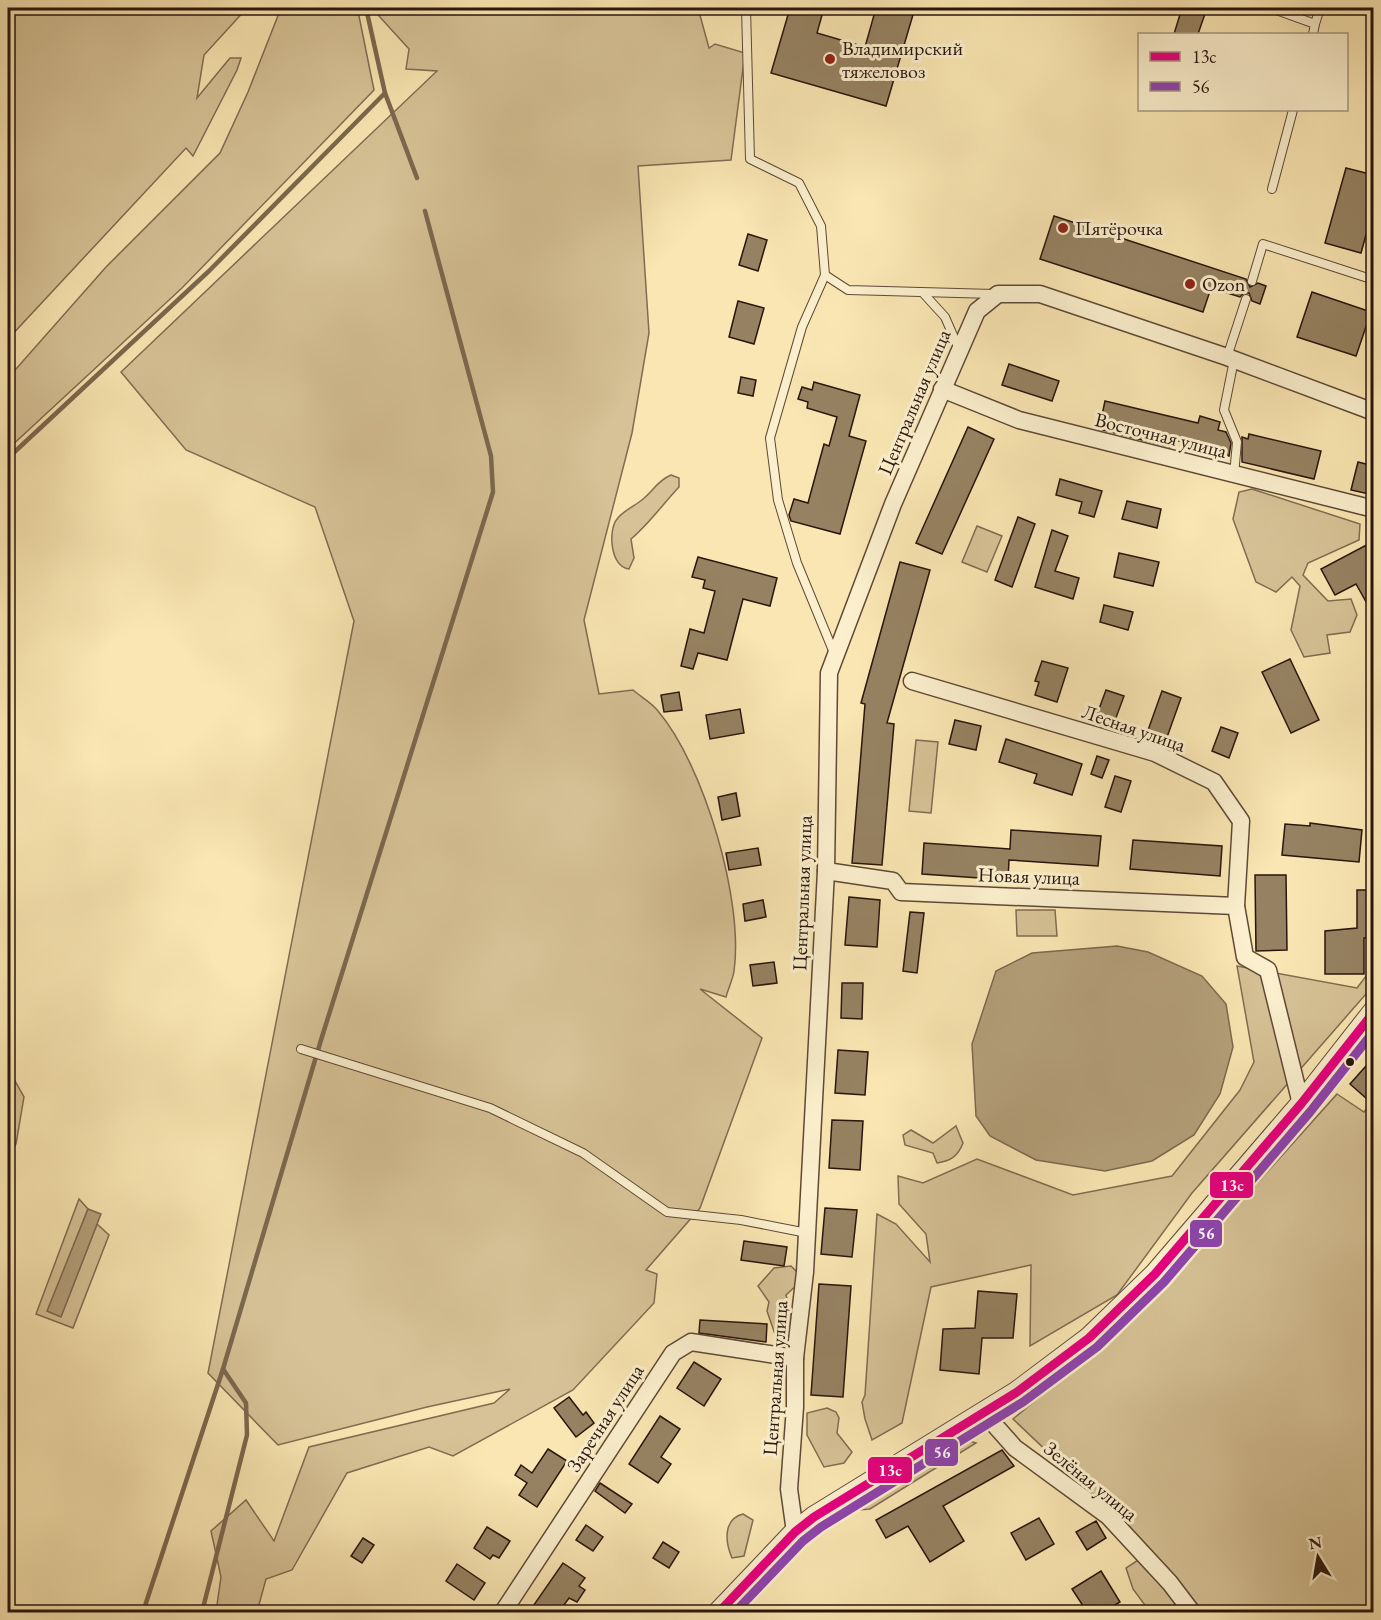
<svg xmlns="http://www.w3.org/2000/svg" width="1381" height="1620" font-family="'EB Garamond',serif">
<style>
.green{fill:#d6c296;stroke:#806c51;stroke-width:1.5}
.water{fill:#b39f7a;stroke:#7c684e;stroke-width:1.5}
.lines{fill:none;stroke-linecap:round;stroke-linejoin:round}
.stream{stroke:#7c684e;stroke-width:4.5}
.building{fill:#968262;stroke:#2a150c;stroke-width:1.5}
.service-casing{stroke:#5e4936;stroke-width:10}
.minor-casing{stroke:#5e4936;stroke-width:19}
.tertiary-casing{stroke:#5e4936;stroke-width:23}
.service{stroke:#fbefcd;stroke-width:8}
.minor{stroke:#fbefcd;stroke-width:16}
.tertiary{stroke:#fbefcd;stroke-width:21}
.bus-1-casing{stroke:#fbefcd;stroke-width:14}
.bus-2-casing{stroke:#fbefcd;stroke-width:14}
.bus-1{stroke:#e5007d;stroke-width:9}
.bus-2{stroke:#8e44ad;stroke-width:9}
.poi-dot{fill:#8f2418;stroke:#fbefcd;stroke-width:2}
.bus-dot{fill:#2a150c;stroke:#fbefcd;stroke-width:2}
.labels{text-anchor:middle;stroke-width:6;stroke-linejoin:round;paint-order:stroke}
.poi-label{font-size:20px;fill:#2a150c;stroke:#fbefcd;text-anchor:start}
.street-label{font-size:20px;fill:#2a150c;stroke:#fbefcd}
.line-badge{stroke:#fbefcd;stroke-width:2}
.badge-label{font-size:16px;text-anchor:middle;font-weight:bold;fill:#fff}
</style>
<rect width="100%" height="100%" fill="#f9e6b2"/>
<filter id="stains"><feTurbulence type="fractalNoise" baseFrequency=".00333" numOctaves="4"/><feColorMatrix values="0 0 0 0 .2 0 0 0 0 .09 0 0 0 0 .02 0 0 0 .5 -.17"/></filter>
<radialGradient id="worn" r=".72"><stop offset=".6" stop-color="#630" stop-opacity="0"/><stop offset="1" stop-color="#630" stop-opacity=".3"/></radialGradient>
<g class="green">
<path d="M8 8H247L204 55 197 98 230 58H241L237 70 193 156 186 148 8 339Z"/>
<path d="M281 8H348L359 16 374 90 182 288 8 449V378L106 267 220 153 248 92Z"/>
<path d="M377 8H698L709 48 715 44 745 53 731 160 638 166 649 333 632 433 584 620 599 694 633 690C641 697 652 703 658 711 704 765 744 901 734 971 733 979 728 989 726 997L700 989 762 1038 700 1208 646 1270 657 1274 654 1303 573 1390 453 1456 429 1447 347 1473 292 1570 266 1579 257 1612H216L221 1577 211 1531 246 1500 274 1541 309 1447 494 1403 510 1389 427 1407 278 1445 208 1373 354 621 315 507 186 450 121 372 437 71 406 69 409 49 378 15Z"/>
<path d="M671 475 679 478V487C662 505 649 524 631 539L634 558 629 569C610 567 608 530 617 519 624 510 635 506 643 499 654 490 657 481 671 475Z"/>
<path d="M1252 489 1360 524 1359 540 1308 563 1303 575 1328 601 1351 599 1357 615 1350 632 1327 635 1330 653 1304 657 1291 630 1300 586 1292 577 1276 592 1256 582 1233 519 1239 492Z"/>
<path d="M977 526 1002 536 987 572 962 562Z"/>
<path d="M916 740 938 742 931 813 909 811Z"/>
<path d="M1016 910H1055L1057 936H1017Z"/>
<path d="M1237 966 1357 988 1373 967V986L1192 1193 1117 1295 1030 1346 1031 1265 931 1287 902 1423 872 1440 865 1419 862 1402 865 1395 877 1214 896 1224 930 1262 926 1234 899 1204 898 1176 923 1183 977 1159 1073 1195 1172 1176 1240 1090 1254 1062Z"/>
<path d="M10 1072 24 1097 16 1144 8 1153Z"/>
<path d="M1337 1094 1364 1112 1373 1101V1612H1150L1133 1589 1126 1568 1152 1551 1013 1419 1140 1314Z"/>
<path d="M956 1126 963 1143C958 1156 951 1161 937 1163L933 1153 905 1145 903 1135 911 1130 933 1143Z"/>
<path d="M79 1199 88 1209 48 1311 61 1316 97 1224 109 1235 73 1328 36 1314Z"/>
<path d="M791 1266 798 1273 797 1285 786 1295 795 1328 791 1343 780 1349 767 1311 769 1302 758 1286 774 1268Z"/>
<path d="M827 1408 836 1412 839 1418 837 1433 852 1452 844 1463 824 1467 807 1435V1413Z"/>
<path d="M960 1438 976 1443 870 1509 859 1510 861 1504 907 1466Z"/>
<path d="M743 1514 753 1520 744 1556 732 1558C725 1542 723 1519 743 1514Z"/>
</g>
<g class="water">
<path d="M1117 946 1148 952 1202 976 1226 1004 1233 1047 1220 1094 1194 1135 1152 1161 1105 1171 1036 1160 990 1136 976 1116 972 1044 996 971 1032 953Z"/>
<path d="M88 1209 101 1214 61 1317 47 1311Z"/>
</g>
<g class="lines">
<g class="stream">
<path d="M385 93 417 178"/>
<path d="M8 458 209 271 385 93 366 8"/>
<path d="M143 1612 223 1369 321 1040 493 492 491 456 425 211"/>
<path d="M202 1612 247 1435 246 1403 223 1369"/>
</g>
</g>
<g class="building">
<path d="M790 8H824L817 33 865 47 876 8H915L886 106 771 73Z"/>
<path d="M1182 8H1207L1198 34H1174Z"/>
<path d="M1346 168 1374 175V206L1361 253 1325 243Z"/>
<path d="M1054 216 1246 279 1250 287 1258 283 1266 286 1260 304 1252 301 1249 293H1244L1240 297 1211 288 1203 312 1040 259Z"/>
<path d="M748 234 767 240 758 271 739 265Z"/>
<path d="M1312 292 1371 312 1356 356 1297 337Z"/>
<path d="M738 301 764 308 754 344 729 337Z"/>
<path d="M1009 364 1059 381 1052 401 1002 385Z"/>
<path d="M741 377 756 380 753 396 738 393Z"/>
<path d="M814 382 860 395 849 436 866 441 840 534 791 521 789 515 794 499 808 503 824 444 829 446 837 417 807 408 808 402 798 399 802 387 812 390Z"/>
<path d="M1105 401 1198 423 1200 416 1220 422 1218 430 1226 432 1231 443 1229 456 1172 439 1170 447 1099 429Z"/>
<path d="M968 427 994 439 942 554 916 543Z"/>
<path d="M1249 434 1321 451 1314 479 1242 462V437L1248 439Z"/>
<path d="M1358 462 1374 466V495L1351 490Z"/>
<path d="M1060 479 1102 491 1094 517 1079 513 1082 502 1056 495Z"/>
<path d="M1127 501 1161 509 1157 528 1122 519Z"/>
<path d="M1018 517 1035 524 1012 587 995 580Z"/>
<path d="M1052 530 1068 536 1055 571 1079 578 1073 599 1035 587Z"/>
<path d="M1374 541V575L1368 578 1374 588V616L1356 584 1335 595 1321 569Z"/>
<path d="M1119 553 1159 562 1153 586 1114 577Z"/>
<path d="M698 557 777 578 770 606 743 599 727 660 698 653 693 669 681 666 690 629 704 633 715 591 703 588 705 580 692 577Z"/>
<path d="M900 562 930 570 887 723 894 724 882 865 852 863 865 704 861 703Z"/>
<path d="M1104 605 1133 612 1128 630 1100 622Z"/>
<path d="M1290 659 1319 720 1291 733 1262 672Z"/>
<path d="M1042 661 1068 668 1057 702 1035 695 1039 682 1035 681Z"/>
<path d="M1106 690 1124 696 1114 723 1096 717Z"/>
<path d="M1162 691 1181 698 1166 740 1147 733Z"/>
<path d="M679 692 682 710 664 712 661 695Z"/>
<path d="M740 709 744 733 710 739 706 715Z"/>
<path d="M955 720 981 726 976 750 949 744Z"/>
<path d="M1221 727 1238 733 1229 758 1212 751Z"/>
<path d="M1006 739 1082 764 1072 795 1034 783 1037 774 999 762Z"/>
<path d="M1097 756 1109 760 1102 778 1091 774Z"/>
<path d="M1115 776 1131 781 1121 812 1105 807Z"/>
<path d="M736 793 740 816 722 820 718 797Z"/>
<path d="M1310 823 1362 830 1359 862 1282 855 1285 824 1310 826Z"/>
<path d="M1011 830 1101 836 1098 866 1009 860 1008 880 922 874 924 843 1010 849Z"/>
<path d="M1133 840 1222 846 1220 876 1130 869Z"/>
<path d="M758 848 761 865 729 870 726 853Z"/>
<path d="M1255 875H1286L1287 950 1256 951Z"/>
<path d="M1357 890H1374V938H1364V974H1325V931L1357 928Z"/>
<path d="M849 897 880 900 877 947 845 945Z"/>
<path d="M763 900 766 917 745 921 743 904Z"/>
<path d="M910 912 924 913 917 973 903 971Z"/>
<path d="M774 962 777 983 753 986 750 965Z"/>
<path d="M842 983H863L862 1019 841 1018Z"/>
<path d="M838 1050 868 1052 865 1095 835 1093Z"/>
<path d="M1374 1057V1092L1367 1099 1350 1084Z"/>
<path d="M832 1120 863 1121 860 1170 829 1168Z"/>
<path d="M825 1208 857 1210 852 1257 821 1254Z"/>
<path d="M744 1241 787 1247 784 1266 741 1260Z"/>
<path d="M819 1284 851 1286 843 1397 811 1395Z"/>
<path d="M978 1291 1017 1294 1013 1338H982L979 1374 940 1370 943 1329 975 1328Z"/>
<path d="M700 1320 767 1324 766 1342 699 1333Z"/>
<path d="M694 1362 721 1379 704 1406 677 1388Z"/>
<path d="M569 1397 583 1415 586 1412 594 1423 576 1437 554 1408Z"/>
<path d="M660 1416 680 1429 661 1457 671 1464 658 1483 629 1464Z"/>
<path d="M548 1449 567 1461 537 1507 519 1495 527 1483 515 1475 521 1465 532 1473Z"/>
<path d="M1002 1450 1014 1466 943 1506 964 1541 930 1562 908 1526 886 1538 876 1520Z"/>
<path d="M600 1483 632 1504 625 1513 595 1491Z"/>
<path d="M1039 1518 1054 1544 1026 1560 1011 1533Z"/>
<path d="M1096 1521 1106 1538 1087 1550 1076 1532Z"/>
<path d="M586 1525 603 1537 593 1551 576 1540Z"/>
<path d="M487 1527 510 1541 499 1558 493 1555 490 1559 474 1548Z"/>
<path d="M363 1538 374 1545 362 1563 351 1556Z"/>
<path d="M663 1542 679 1552 669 1568 653 1558Z"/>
<path d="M563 1563 585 1578 579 1586 585 1590 577 1602 569 1598 559 1612H529Z"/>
<path d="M457 1564 485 1583 474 1600 446 1581Z"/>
<path d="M1101 1571 1120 1602 1103 1612H1087L1072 1589Z"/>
</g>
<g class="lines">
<g class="service-casing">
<g id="service">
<path d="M746 8 750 159 799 183 821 226 825 275 848 290 994 294"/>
<path d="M1271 8 1315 24 1313 34"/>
<path d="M1315 24 1320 8"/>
<path d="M1272 189 1293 110"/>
<path d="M825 275 802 327 770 438 778 500 797 563 834 653"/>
<path d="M1252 281 1263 244 1374 280"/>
<path d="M924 294 945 317 959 349"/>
<path d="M1227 357 1246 299"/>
<path d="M1234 475 1237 442 1224 410 1234 360"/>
<path d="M301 1049 490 1108 583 1153 667 1212 741 1220 807 1233"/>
</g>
</g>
<g class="minor-casing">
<g id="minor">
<path d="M942 389 1019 420 1374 509"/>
<path d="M912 681 1155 753 1214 782 1241 821 1236 906 1245 957 1268 970 1301 1104"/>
<path d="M826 871 893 881 901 892 1236 906"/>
<path d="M984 1413 1015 1448 1108 1516 1170 1583 1192 1612"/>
<path d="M795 1532 789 1489 795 1407V1358L805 1272 826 871 829 673 893 504 977 311 998 294H1040L1227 357 1374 412"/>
<path d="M503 1612 673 1353 691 1342 795 1358"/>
</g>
</g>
<g class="tertiary-casing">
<path id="tertiary" d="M719 1612 795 1532 814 1517 1017 1392 1089 1338 1155 1274 1301 1104 1374 1011"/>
</g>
<use href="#service" class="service"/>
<use href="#minor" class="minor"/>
<use href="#tertiary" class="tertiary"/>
<g class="bus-1-casing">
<path id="bus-1" d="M719 1612 795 1532 814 1517 1017 1392 1089 1338 1155 1274 1301 1104 1374 1012"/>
</g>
<g class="bus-2-casing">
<path id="bus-2" d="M735 1612 803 1541 821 1527 1023 1402 1097 1347 1164 1282 1310 1112 1374 1031"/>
</g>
<use href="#bus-1" class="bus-1"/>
<use href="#bus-2" class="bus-2"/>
</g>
<g class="poi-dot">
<circle cx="830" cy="59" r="6"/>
<circle cx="1063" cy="228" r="6"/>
<circle cx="1190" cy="284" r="6"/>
</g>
<circle class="bus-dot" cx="1350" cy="1062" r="5"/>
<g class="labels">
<g class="poi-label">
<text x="842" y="55">Владимирский<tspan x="842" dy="23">тяжеловоз</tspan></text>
<text x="1075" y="235">Пятёрочка</text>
<text x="1202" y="291">Ozon</text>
</g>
<g class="street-label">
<text transform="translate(914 402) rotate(-67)" y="7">Центральная улица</text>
<text transform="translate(1161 435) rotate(14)" y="7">Восточная улица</text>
<text transform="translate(1134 728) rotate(19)" y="7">Лесная улица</text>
<text transform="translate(1029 876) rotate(2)" y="7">Новая улица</text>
<text transform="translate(802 893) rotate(-88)" y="7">Центральная улица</text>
<text transform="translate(775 1378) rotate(-86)" y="7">Центральная улица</text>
<text transform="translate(605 1418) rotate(-57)" y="7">Заречная улица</text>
<text transform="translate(1091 1481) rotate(39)" y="7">Зелёная улица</text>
</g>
</g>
<g class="line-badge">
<rect x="1209" y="1171" width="45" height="28" rx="6" fill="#e5007d"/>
<rect x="1189" y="1219" width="34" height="29" rx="6" fill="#8e44ad"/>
<rect x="924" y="1438" width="35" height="29" rx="6" fill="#8e44ad"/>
<rect x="867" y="1456" width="46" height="28" rx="6" fill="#e5007d"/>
</g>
<g class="badge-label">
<text x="1232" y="1191">13с</text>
<text x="1206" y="1239">56</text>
<text x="942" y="1458">56</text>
<text x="890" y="1476">13с</text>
</g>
<rect width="1381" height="1620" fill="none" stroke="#f9e6b2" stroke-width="30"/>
<rect x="9" y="9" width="1363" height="1602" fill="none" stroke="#2a150c" stroke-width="3"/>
<rect x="15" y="15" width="1351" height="1590" fill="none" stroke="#2a150c" stroke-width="1.5"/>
<rect x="1138" y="33" width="210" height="78" fill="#fbefcd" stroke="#a79880" stroke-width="1.5"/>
<rect x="1150" y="52" width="30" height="9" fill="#e5007d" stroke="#a79880" stroke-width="1.5"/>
<text x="1192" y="63" font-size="18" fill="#2a150c">13с</text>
<rect x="1150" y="82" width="30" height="9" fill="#8e44ad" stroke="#a79880" stroke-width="1.5"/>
<text x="1192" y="93" font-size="18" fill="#2a150c">56</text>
<g transform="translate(1318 1557) rotate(349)" stroke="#fbefcd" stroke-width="4.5" paint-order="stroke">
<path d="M0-4.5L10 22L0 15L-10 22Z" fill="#2a150c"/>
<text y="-9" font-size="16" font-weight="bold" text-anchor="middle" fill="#2a150c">N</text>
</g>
<rect width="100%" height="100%" filter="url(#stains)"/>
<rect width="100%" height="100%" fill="url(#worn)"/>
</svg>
